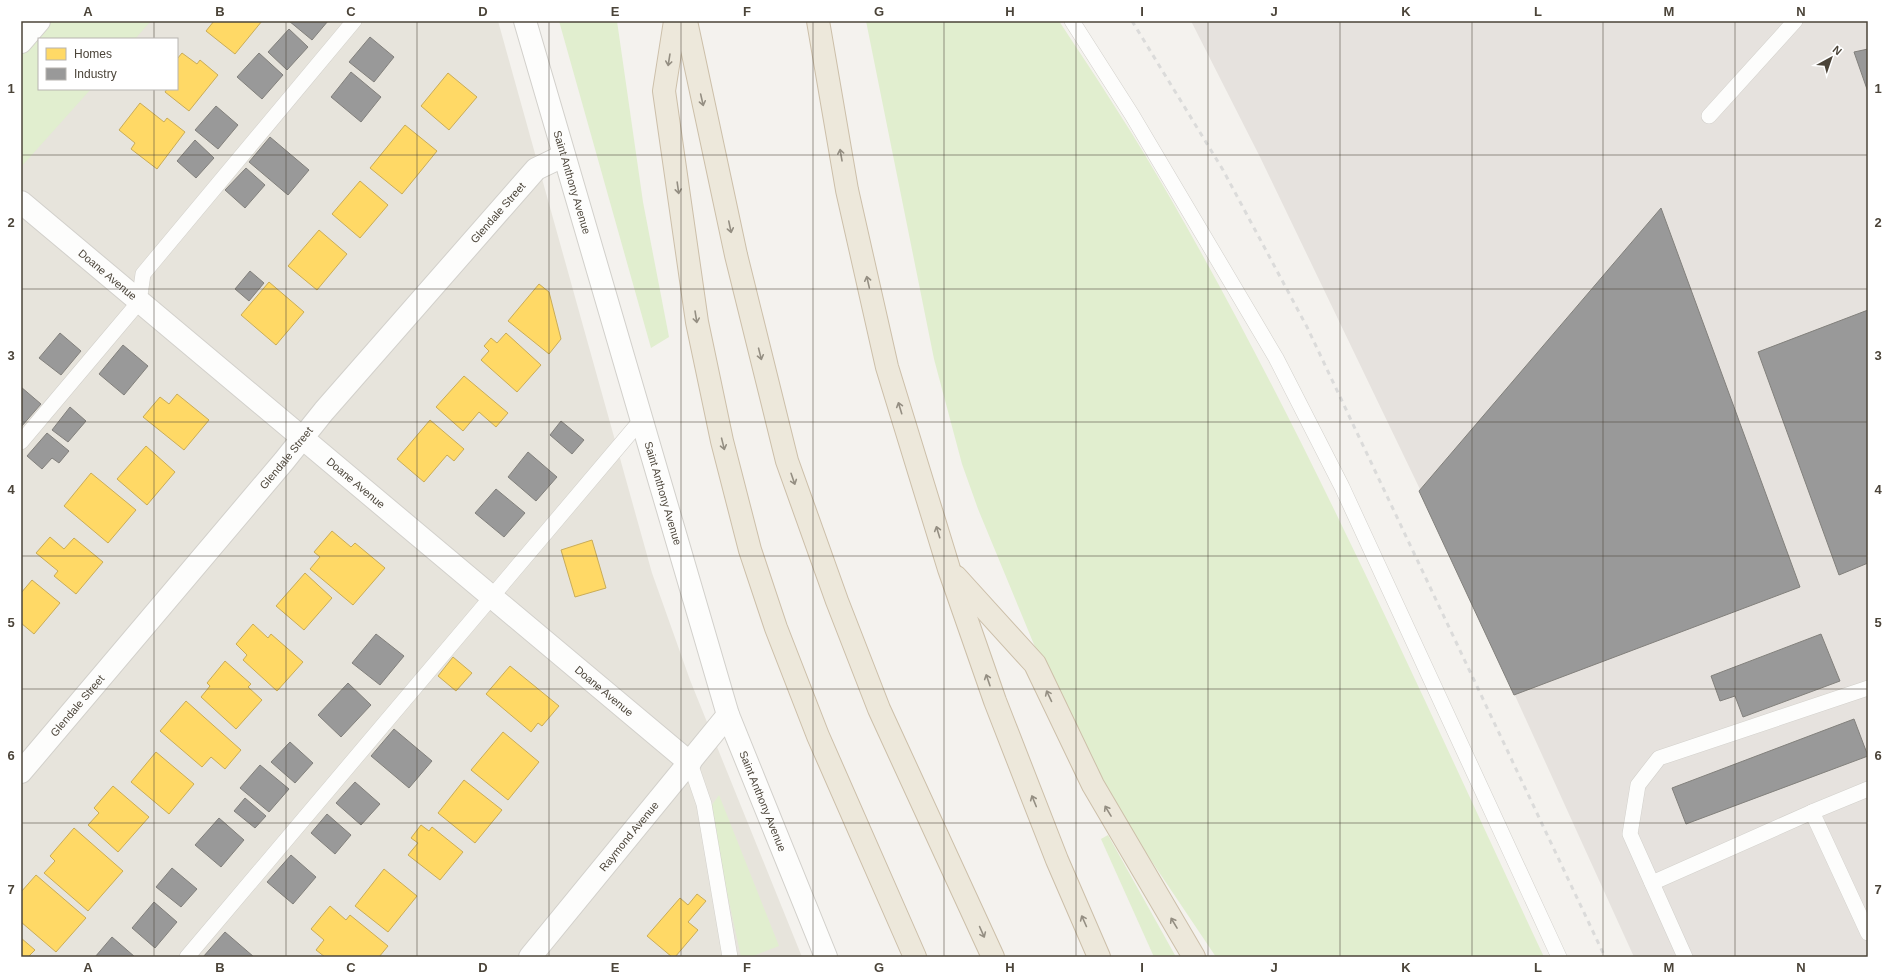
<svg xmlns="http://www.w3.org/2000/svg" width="1889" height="978" font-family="Helvetica,sans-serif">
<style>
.residential{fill:#e7e4dc;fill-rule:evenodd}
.industrial{fill:#e6e2de}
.green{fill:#e1eecf}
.homes{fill:#ffd966;stroke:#c9ac58}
.industry{fill:#999;stroke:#82807c}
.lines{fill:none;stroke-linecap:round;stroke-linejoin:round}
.lane-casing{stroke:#d2d0cb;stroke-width:16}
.street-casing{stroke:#d2d0cb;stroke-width:24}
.highway-casing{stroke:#ccbfa9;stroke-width:24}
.lane{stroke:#fdfdfc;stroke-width:15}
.street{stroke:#fdfdfc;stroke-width:22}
.highway{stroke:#ede8db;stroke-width:22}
.rail{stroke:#dbdbda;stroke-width:3;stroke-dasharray:5 5;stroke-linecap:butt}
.oneway{stroke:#948e82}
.grid{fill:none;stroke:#4b4439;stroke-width:1;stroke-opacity:0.55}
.labels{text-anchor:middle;stroke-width:4;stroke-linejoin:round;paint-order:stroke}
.street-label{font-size:11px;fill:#4b4439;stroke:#fff}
.neatline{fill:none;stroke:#4b4439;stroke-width:1.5}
.grid-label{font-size:13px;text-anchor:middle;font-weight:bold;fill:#4b4439}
</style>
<rect width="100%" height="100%" fill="#f4f2ee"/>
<path class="residential" d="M21 21H498L652 573 690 680 802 957H21ZM39 39H177V89H39Z"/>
<path class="industrial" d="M1191 21H1868V957H1634L1441 533 1260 157Z"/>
<g class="green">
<path d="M21 21H151L135 39H39V89H91L21 167Z"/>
<path d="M559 21H617L643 202 669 337 651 348Z"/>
<path d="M866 21H1059C1098 80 1137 139 1172 201 1312 445 1425 703 1544 957H1216L1134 835 1102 780 1040 659 978 509 962 464 934 359Z"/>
<path d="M719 795 779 946 750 957H741L709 809Z"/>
<path d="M1108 835 1176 957H1154L1101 839Z"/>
</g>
<g class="homes">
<path d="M214 21H262L235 54 206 31Z"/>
<path d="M182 53 197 64 200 60 218 75 189 111 165 92 167 89H177V59Z"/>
<path d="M448 73 477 97 449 130 421 106Z"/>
<path d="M140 103 164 122 167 118 185 132 157 169 131 149 135 143 119 130Z"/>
<path d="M405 125 437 151 402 194 370 168Z"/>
<path d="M360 181 388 205 360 238 332 214Z"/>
<path d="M319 230 347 254 317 290 288 266Z"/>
<path d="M269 282 304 312 276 345 241 315Z"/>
<path d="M539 284 549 292 561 339 549 354 508 321Z"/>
<path d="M506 333 541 365 517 392 481 360 489 351 484 346 491 338 497 343Z"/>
<path d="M464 376 508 413 496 427 479 412 463 431 436 407Z"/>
<path d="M177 394 209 420 184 450 143 417 160 397 169 404Z"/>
<path d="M430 420 464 449 454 461 447 455 424 482 397 459Z"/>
<path d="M146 446 175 472 147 505 117 479Z"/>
<path d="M91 473 136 510 108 543 64 506Z"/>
<path d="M332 531 351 547 355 543 385 568 353 605 310 569 320 557 314 552Z"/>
<path d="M50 537 64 549 74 538 103 562 76 594 54 576 58 571 36 553Z"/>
<path d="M592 540 606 588 575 597 561 550Z"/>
<path d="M305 573 332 598 304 630 276 606Z"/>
<path d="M32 580 60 603 34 634 21 623V593Z"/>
<path d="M253 624 268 638 271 634 303 662 277 691 243 660 247 655 236 644Z"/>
<path d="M453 657 472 673 456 691 438 676Z"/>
<path d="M225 661 251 684 248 687 262 700 236 729 201 697 210 686 207 683Z"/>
<path d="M510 666 559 706 542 726 538 723 531 732 486 694Z"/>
<path d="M186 701 241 750 225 769 211 757 202 767 160 731Z"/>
<path d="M503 732 539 762 508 800 471 770Z"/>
<path d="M156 752 194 784 169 814 131 782Z"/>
<path d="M464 780 502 810 475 843 438 813Z"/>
<path d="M113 786 149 817 118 852 88 825 99 813 94 808Z"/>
<path d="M421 825 429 831 432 827 463 852 440 880 408 855 418 843 411 838Z"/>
<path d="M74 828 123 871 88 911 44 873 55 861 50 856Z"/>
<path d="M384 869 417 896 388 932 355 906Z"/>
<path d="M36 875 86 918 56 952 21 922V892Z"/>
<path d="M697 894 706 901 688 922 698 930 675 957H672L647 936 680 898 688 905Z"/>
<path d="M330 906 346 920 350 915 388 946 379 957H325L316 950 324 940 311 929Z"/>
<path d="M21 938 35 950 28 957H21Z"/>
</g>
<g class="industry">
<path d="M289 21H328L312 40Z"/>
<path d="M289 29 308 47 287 70 268 52Z"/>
<path d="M370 37 394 57 374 82 349 62Z"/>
<path d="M1868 49V92L1854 52Z"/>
<path d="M259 53 283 75 262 99 237 77Z"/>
<path d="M351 72 381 97 361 122 331 97Z"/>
<path d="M216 106 238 125 218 149 195 130Z"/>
<path d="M270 137 309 170 288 195 249 162Z"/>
<path d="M195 140 214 158 196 178 177 161Z"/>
<path d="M246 168 265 185 245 208 225 190Z"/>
<path d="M1661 208 1800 587 1514 695 1419 491Z"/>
<path d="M250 271 264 283 249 301 235 289Z"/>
<path d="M1868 310V563L1839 575 1758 352Z"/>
<path d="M60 333 81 351 61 375 39 358Z"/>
<path d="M123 345 148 366 124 395 99 374Z"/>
<path d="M21 387 41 404 21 427Z"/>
<path d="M70 407 86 421 68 442 52 430Z"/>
<path d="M561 421 584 440 572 454 550 435Z"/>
<path d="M47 433 69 451 59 463 52 458 42 469 27 456Z"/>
<path d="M528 452 557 477 536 501 508 477Z"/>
<path d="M496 489 525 513 504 537 475 513Z"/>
<path d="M376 634 404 656 380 685 352 663Z"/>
<path d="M1821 634 1840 681 1743 717 1735 696 1720 701 1711 676Z"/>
<path d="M348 683 371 705 341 737 318 715Z"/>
<path d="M1854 719 1868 756 1686 824 1672 788Z"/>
<path d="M394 729 432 761 409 788 371 756Z"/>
<path d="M290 742 313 763 295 783 271 762Z"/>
<path d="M260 765 289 789 269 812 240 788Z"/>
<path d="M355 782 380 804 361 825 336 803Z"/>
<path d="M245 798 266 816 255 828 234 811Z"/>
<path d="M327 814 351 835 335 854 311 833Z"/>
<path d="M219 818 244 840 221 867 195 845Z"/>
<path d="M291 855 316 877 293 904 267 882Z"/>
<path d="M172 868 197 889 181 907 156 887Z"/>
<path d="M154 902 177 922 155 948 132 928Z"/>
<path d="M225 932 254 957H203Z"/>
<path d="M112 937 135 957H95Z"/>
</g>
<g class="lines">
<g class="lane-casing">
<g id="lane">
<path d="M1072 21 1132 115 1276 358 1342 487 1559 957"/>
<path d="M1709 116 1795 21"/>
<path d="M21 442 139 302 143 274 354 21"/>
<path d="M690 763 704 804 730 957"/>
<path d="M1812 812 1868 789"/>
<path d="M1652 883 1812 812 1868 933"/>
<path d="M187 957 642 419"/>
<path d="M1685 957 1630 834 1638 785 1659 758 1868 688"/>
</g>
</g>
<g class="street-casing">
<g id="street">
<path id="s1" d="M525 21 728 715 826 957"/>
<path d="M21 42 39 21"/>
<path id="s2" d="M21 202 690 763"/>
<path id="s3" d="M21 772 284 461 324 411 536 169 563 156"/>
<path id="s4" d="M530 957 728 715"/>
</g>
</g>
<g class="highway-casing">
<g id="highway">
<path d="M675 21 664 91 697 322 722 441 750 550 776 628 818 736 915 957"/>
<path d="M686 21 736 255 787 461 837 601 879 709 993 957"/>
<path d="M818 21 847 190 887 367 949 569 995 701 1057 860 1099 957"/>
<path d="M956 577 1035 664 1093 785 1194 957"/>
</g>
</g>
<use href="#lane" class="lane"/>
<use href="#street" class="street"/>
<use href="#highway" class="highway"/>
<path class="rail" d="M1132 21 1223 170 1307 327 1605 957"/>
</g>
<defs><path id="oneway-shaft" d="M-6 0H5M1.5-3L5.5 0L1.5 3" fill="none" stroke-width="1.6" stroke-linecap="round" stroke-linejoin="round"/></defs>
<g class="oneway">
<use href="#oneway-shaft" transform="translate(669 60) rotate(99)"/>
<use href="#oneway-shaft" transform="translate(702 100) rotate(77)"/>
<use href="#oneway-shaft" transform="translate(841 155) rotate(-100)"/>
<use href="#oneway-shaft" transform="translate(678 188) rotate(82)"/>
<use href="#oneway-shaft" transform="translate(730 227) rotate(78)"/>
<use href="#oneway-shaft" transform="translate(868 282) rotate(-103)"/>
<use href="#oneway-shaft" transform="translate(696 317) rotate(81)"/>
<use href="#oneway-shaft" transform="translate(760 354) rotate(76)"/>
<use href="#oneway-shaft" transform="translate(900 408) rotate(-107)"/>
<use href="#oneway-shaft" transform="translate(723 444) rotate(76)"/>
<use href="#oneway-shaft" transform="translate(793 479) rotate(71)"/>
<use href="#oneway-shaft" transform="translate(938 532) rotate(-107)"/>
<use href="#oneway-shaft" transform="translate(988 680) rotate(-109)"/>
<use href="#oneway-shaft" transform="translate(1049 696) rotate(-115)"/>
<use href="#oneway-shaft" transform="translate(1034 801) rotate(-112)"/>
<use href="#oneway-shaft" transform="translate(1108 811) rotate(-121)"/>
<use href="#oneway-shaft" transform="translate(1084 921) rotate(-114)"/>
<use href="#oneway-shaft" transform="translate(1174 923) rotate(-121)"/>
<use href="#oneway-shaft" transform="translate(982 932) rotate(66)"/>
</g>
<path class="grid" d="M154 21V39M286 21V957M417 21V957M549 21V957M681 21V957M813 21V957M944 21V957M1076 21V957M1208 21V957M1340 21V957M1472 21V957M1603 21V957M1735 21V957M154 89V957M21 155H1868M21 289H1868M21 422H1868M21 556H1868M21 689H1868M21 823H1868"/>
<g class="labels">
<g class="street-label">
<text dy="4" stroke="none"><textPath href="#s1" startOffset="168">Saint Anthony Avenue</textPath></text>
<text dy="4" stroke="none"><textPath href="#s3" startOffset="735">Glendale Street</textPath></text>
<text dy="4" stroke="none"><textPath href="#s2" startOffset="113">Doane Avenue</textPath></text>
<text dy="4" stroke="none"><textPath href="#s3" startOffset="411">Glendale Street</textPath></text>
<text dy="4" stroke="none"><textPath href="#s2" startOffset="437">Doane Avenue</textPath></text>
<text dy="4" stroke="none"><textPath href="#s1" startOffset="492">Saint Anthony Avenue</textPath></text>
<text dy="4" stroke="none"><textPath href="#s2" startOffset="761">Doane Avenue</textPath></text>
<text dy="4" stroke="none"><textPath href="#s3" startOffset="87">Glendale Street</textPath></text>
<text dy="4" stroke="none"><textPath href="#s1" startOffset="816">Saint Anthony Avenue</textPath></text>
<text dy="4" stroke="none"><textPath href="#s4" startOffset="156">Raymond Avenue</textPath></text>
</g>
</g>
<rect width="1889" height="978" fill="none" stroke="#ffffff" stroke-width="44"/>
<rect x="38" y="38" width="140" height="52" fill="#ffffff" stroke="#b7b4b0"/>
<rect x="46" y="48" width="20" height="12" fill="#ffd966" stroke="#b7b4b0"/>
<text x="74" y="58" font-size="12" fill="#4b4439">Homes</text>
<rect x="46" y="68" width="20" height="12" fill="#999999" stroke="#b7b4b0"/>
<text x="74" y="78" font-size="12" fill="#4b4439">Industry</text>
<g transform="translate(1831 58) rotate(40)" stroke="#ffffff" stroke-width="3" paint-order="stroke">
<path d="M0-3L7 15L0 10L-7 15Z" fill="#4b4439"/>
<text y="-6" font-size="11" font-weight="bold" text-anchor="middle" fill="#4b4439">N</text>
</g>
<rect x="22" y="22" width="1845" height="934" class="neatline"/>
<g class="grid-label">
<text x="88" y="16">A</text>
<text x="220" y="16">B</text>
<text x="351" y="16">C</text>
<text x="483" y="16">D</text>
<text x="615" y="16">E</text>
<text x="747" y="16">F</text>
<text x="879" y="16">G</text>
<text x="1010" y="16">H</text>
<text x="1142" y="16">I</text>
<text x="1274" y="16">J</text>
<text x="1406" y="16">K</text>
<text x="1538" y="16">L</text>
<text x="1669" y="16">M</text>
<text x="1801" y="16">N</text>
<text x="11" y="93">1</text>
<text x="1878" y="93">1</text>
<text x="11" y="227">2</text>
<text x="1878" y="227">2</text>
<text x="11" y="360">3</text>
<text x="1878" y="360">3</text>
<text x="11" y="494">4</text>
<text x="1878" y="494">4</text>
<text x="11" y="627">5</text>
<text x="1878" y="627">5</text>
<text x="11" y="760">6</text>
<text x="1878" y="760">6</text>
<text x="11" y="894">7</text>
<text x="1878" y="894">7</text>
<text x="88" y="972">A</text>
<text x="220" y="972">B</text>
<text x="351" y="972">C</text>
<text x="483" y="972">D</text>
<text x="615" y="972">E</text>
<text x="747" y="972">F</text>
<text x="879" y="972">G</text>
<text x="1010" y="972">H</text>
<text x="1142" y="972">I</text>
<text x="1274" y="972">J</text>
<text x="1406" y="972">K</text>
<text x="1538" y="972">L</text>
<text x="1669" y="972">M</text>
<text x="1801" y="972">N</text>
</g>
</svg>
